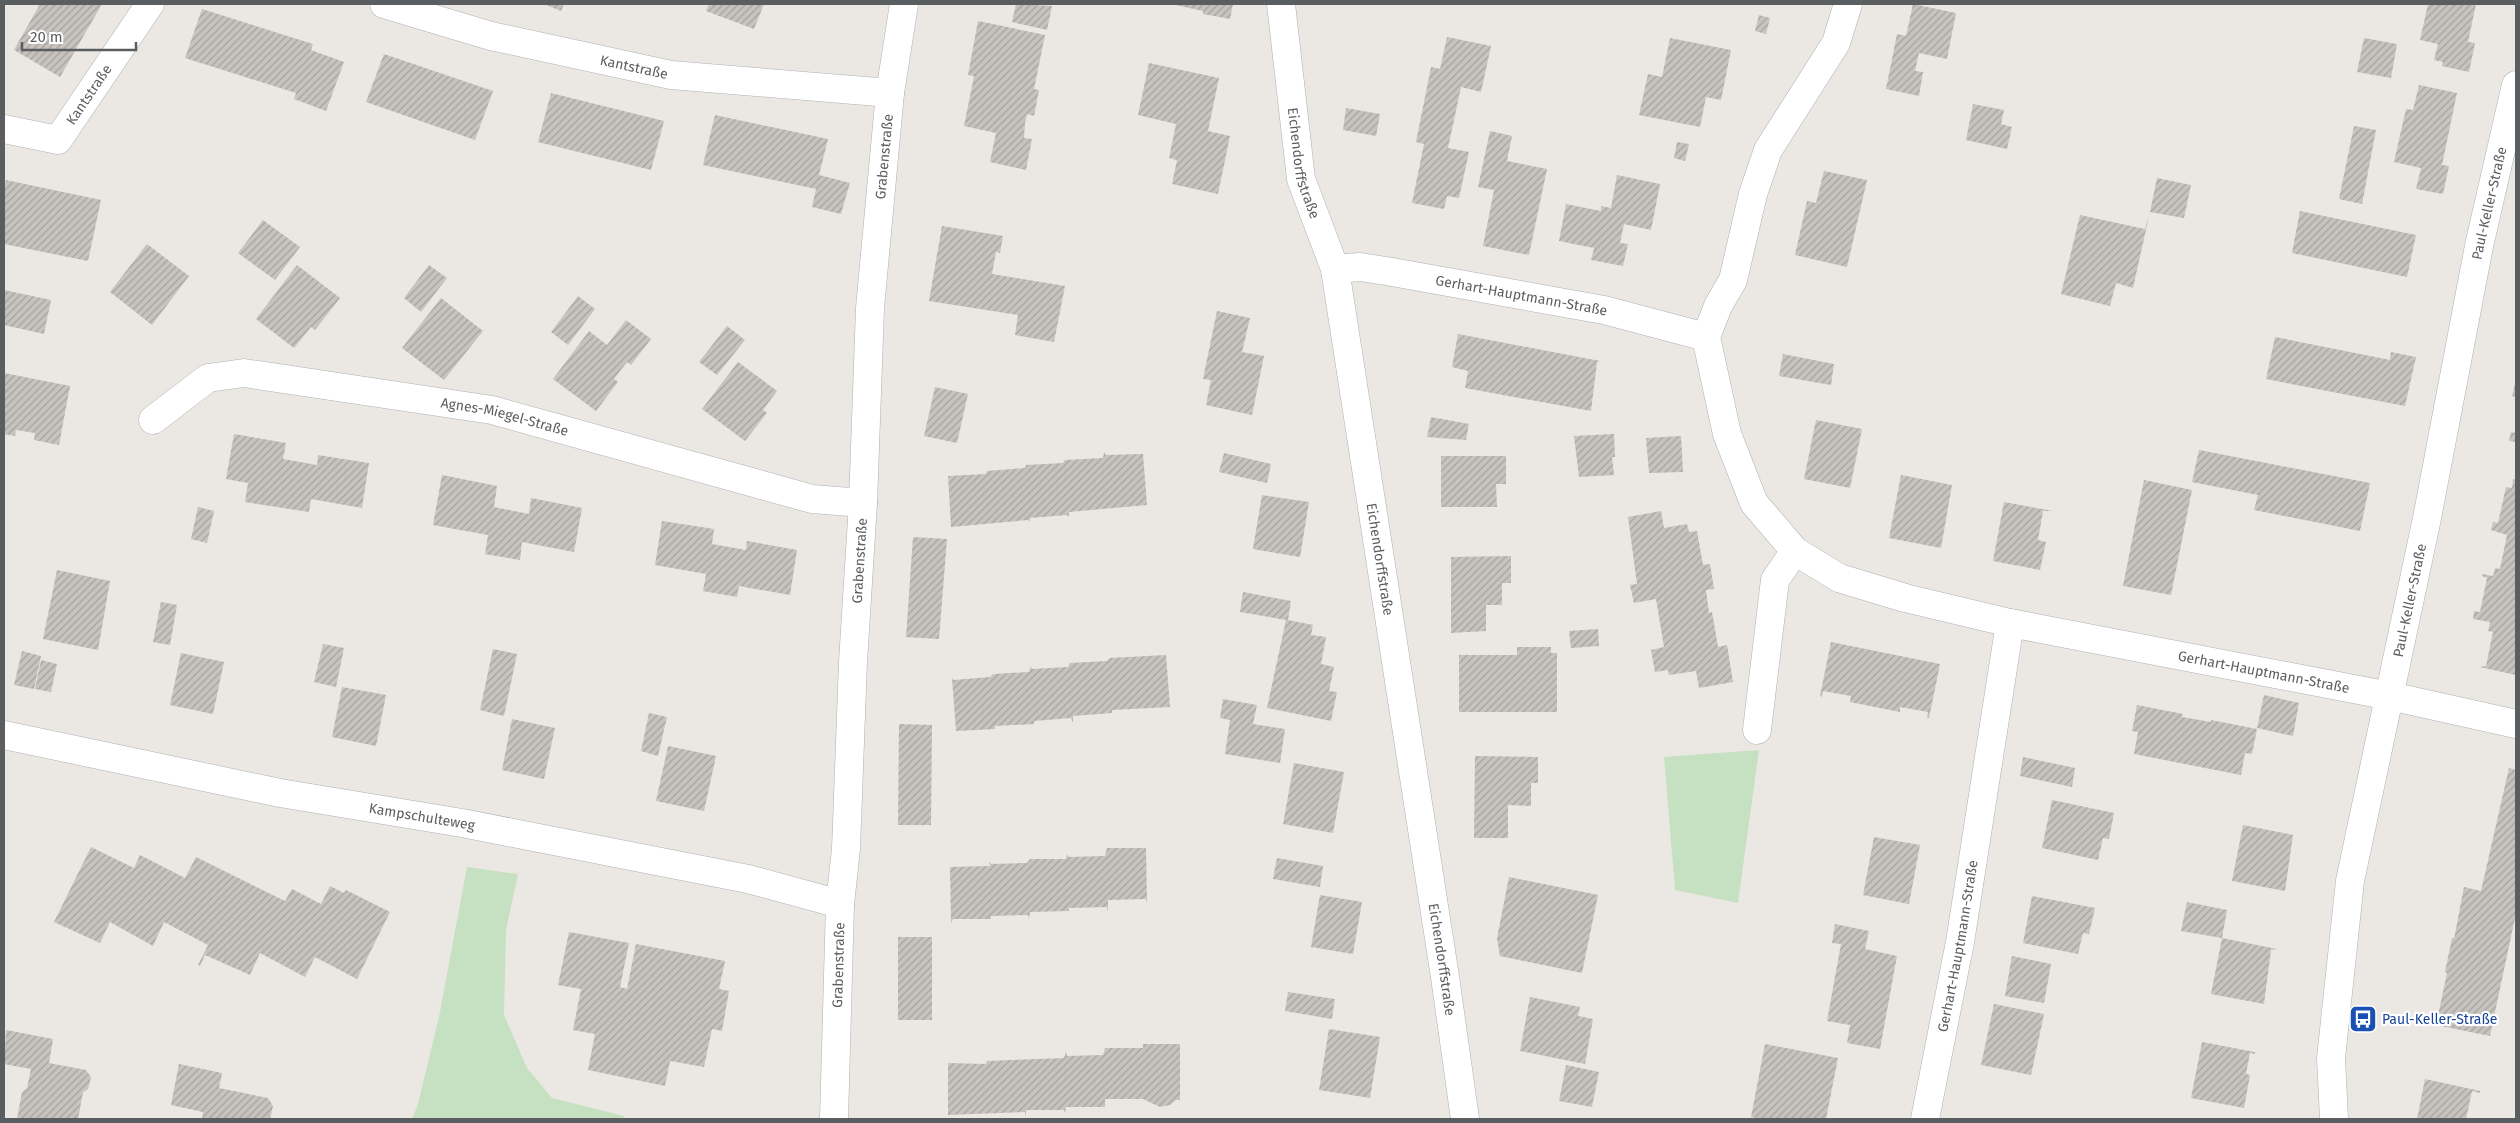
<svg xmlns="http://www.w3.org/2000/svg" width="2520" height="1123" font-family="'Fira Sans',sans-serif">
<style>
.park{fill:#c6e0c2}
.building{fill:url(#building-hatch)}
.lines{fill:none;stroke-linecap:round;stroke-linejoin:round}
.minor-casing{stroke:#aeb0b3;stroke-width:29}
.minor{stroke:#fff;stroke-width:28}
.labels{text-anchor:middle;stroke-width:4.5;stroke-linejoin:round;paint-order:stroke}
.street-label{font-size:14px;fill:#5b5e61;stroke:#fff}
.transit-label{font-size:14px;fill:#164399;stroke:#fff;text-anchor:start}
</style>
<defs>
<pattern id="building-hatch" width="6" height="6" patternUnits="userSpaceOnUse" patternTransform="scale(1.25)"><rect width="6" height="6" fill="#c7c3bf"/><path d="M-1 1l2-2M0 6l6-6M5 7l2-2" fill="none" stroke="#a5a29f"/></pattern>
</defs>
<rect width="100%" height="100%" fill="#ebe8e3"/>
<g class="park">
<path d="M1759 750 1738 903 1675 890 1664 757Z"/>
<path d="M467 867 518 874 506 930 504 1015 527 1068 552 1098 624 1116 623 1119H412L418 1104 439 1017Z"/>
</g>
<g class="building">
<path d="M40 4H102L60 77 14 50Z"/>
<path d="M544 4H564L561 11Z"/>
<path d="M709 4H764L754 29 706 11Z"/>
<path d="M1016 4 1052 6 1047 30 1012 22Z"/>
<path d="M1171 4H1233L1230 19 1203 14V11Z"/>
<path d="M1913 4 1956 13 1947 59 1919 53 1915 71 1923 72 1919 96 1886 89 1897 34 1906 36Z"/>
<path d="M2428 4H2476L2468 42 2475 43 2469 72 2442 66 2443 62 2434 60 2438 44 2420 40Z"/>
<path d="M202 9 313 44 311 50 344 62 326 111 294 99 296 93 185 58Z"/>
<path d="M1759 15 1770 18 1766 34 1755 31Z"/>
<path d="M978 21 1045 35 1034 89 1039 90 1034 116 1027 114 1025 123 1024 138 1032 139 1026 170 990 162 996 133 964 126 974 76 968 75Z"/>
<path d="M1447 37 1491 46 1481 92 1461 87 1448 148 1469 152 1459 198 1447 196 1444 209 1412 203 1424 144 1416 142 1431 67 1440 69Z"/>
<path d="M1670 38 1731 50 1721 100 1706 97 1700 127 1639 115 1648 74 1662 77Z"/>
<path d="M2364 38 2397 44 2391 78 2357 72Z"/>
<path d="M384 54 493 91 475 140 366 102Z"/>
<path d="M1149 63 1219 78 1208 131 1230 136 1218 194 1172 184 1177 160 1169 158 1176 124 1138 115Z"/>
<path d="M2419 85 2457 93 2442 165 2449 166 2443 194 2416 189 2421 168 2394 162 2406 109 2413 110Z"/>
<path d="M551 93 664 121 651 170 538 142Z"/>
<path d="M1973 104 2004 110 2001 124 2012 127 2007 149 1966 140Z"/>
<path d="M1346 108 1380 114 1376 136 1343 130Z"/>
<path d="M715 115 828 139 819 175 850 183 841 214 812 207 816 189 703 165Z"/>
<path d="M2354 126 2376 130 2362 204 2339 199Z"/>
<path d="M1490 131 1512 136 1507 161 1547 169 1529 255 1483 246 1494 190 1478 187Z"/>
<path d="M1677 142 1689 144 1685 161 1674 158Z"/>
<path d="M1824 171 1867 180 1847 267 1795 255 1807 201 1816 203Z"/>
<path d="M1617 175 1660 184 1651 230 1624 224 1620 243 1628 244 1623 266 1591 260 1594 248 1559 241 1566 204 1601 211V206L1611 208Z"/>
<path d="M2157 178 2191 185 2184 218 2150 212Z"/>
<path d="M6 180 101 200 88 261 4 244V191Z"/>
<path d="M2300 211 2416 235 2407 277 2292 253Z"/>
<path d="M2080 215 2145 229 2149 216 2133 288 2116 283 2110 306 2061 294Z"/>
<path d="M263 220 300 247 275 280 238 253Z"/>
<path d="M942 226 1003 236 1000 253 996 252 992 274 1065 286 1054 342 1015 335 1018 315 929 301Z"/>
<path d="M147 244 189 276 152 325 110 292Z"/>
<path d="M297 265 340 298 315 330 311 327 294 348 256 319Z"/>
<path d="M429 265 447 278 421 312 404 298Z"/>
<path d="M4 290 51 300 44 334 4 325Z"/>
<path d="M578 296 595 309 568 345 551 332Z"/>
<path d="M441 298 483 331 444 380 402 348Z"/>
<path d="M1217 311 1250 318 1242 352 1264 356 1252 415 1206 405 1211 380 1203 379Z"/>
<path d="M626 320 651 339 631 365 627 362 614 379 618 382 596 411 553 379 589 331 607 345Z"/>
<path d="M727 326 745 340 717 375 699 362Z"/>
<path d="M1458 334 1600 361 1597 362 1591 411 1465 388 1468 371 1452 367Z"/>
<path d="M2275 337 2390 360 2391 352 2416 357 2405 406 2266 379Z"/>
<path d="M1783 354 1834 364 1831 385 1779 376Z"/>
<path d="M738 362 777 391 763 410 767 413 745 441 702 409Z"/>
<path d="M4 373 70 386 59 445 34 440 35 433 16 430 15 436 4 434Z"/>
<path d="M2516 380V397L2512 396Z"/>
<path d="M935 387 968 394 957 443 924 436Z"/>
<path d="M1431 417 1469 424 1466 440 1427 437Z"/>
<path d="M1816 420 1862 429 1850 488 1804 479Z"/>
<path d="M2511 432 2516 433V442L2509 441Z"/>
<path d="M234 434 286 443 283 459 317 465 318 455 369 463 362 508 311 499 309 512 245 502 248 483 226 479Z"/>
<path d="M1614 434 1615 457H1612L1614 475 1579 477 1574 436Z"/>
<path d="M1681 436 1683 472 1649 473 1646 438Z"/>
<path d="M2199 450 2370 483 2360 531 2254 510 2258 495 2192 482Z"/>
<path d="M1104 452 1106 455 1143 454 1147 505 1069 512V517L1067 515 1030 518V522L1028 520 951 527 948 476 986 474 987 471 1025 468 1026 465 1063 463 1065 460 1103 458Z"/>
<path d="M1224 453 1271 464 1267 483 1219 472Z"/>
<path d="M1441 456H1506V484H1496L1497 507H1441Z"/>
<path d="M442 475 497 486 494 507 529 514 531 498 582 508 574 552 522 542 520 560 485 554 488 535 433 525Z"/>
<path d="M1901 475 1952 485 1941 548 1889 538Z"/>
<path d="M2513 479 2516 480V675L2480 667 2486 666 2493 632 2488 631 2490 622 2473 619 2474 611 2480 612 2487 578 2482 576V574L2493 576 2495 568 2500 569 2507 535 2491 530 2493 522 2498 523 2506 487 2512 488Z"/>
<path d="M2144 480 2192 490 2171 595 2123 586Z"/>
<path d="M1262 495 1309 502 1300 557 1253 549Z"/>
<path d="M2004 502 2053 511H2043L2038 540 2046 542 2040 570 1993 561Z"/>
<path d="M198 507 214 511 207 543 191 539Z"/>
<path d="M1661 511 1664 528 1687 524 1689 532 1697 531 1703 565 1710 564 1714 589 1706 590 1709 613 1712 612 1718 647 1727 645 1733 682 1699 688 1696 671 1669 675 1668 670 1655 672 1651 650 1664 647 1656 599 1634 603 1630 585 1637 584 1628 517Z"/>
<path d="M662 521 714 529 712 544 746 550 747 541 797 550 790 595 739 586 737 597 703 591 706 574 655 565Z"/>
<path d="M913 537 947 539 939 639 906 637Z"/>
<path d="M1511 556V583H1502V605H1486V631L1451 633V557Z"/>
<path d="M57 570 110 581 98 650 43 639Z"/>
<path d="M1243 592 1291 601 1288 620 1313 625 1311 635 1326 637 1321 664 1334 667 1329 691 1337 692 1331 721 1267 708 1286 620 1240 612Z"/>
<path d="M161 602 177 605 170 645 153 642Z"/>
<path d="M1598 629 1599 646 1571 648 1569 631Z"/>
<path d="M1831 642 1940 664 1929 718H1927L1928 712 1900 707V712L1850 702 1851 696 1823 691 1822 697 1820 696Z"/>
<path d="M323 644 344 648 336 687 314 682Z"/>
<path d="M1517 647H1551V653H1557V712H1459V655H1517Z"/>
<path d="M493 649 517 654 504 716 480 710Z"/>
<path d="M22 651 41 656 34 689 14 685Z"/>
<path d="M181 653 224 662 213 714 170 705Z"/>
<path d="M1166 655 1170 707 1112 710V713L1073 716V723L1071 718 1034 721V724L995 726V729L956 731 952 678 954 680 990 677 993 674 1029 672 1031 666 1032 669 1068 667 1070 663 1107 661 1110 658Z"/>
<path d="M41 660 57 664 51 692 35 689Z"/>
<path d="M342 687 386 695 376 746 332 737Z"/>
<path d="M2264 695 2299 703 2293 736 2257 728Z"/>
<path d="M1223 699 1257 705 1253 724 1285 729 1280 763 1225 754 1230 720 1220 718Z"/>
<path d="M2137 705 2183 714 2182 717 2211 722V720L2257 729 2252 754 2245 753 2241 775 2134 754 2138 732 2132 731Z"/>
<path d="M649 713 667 717 658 756 641 751Z"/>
<path d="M512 719 555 728 544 779 502 770Z"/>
<path d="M899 724 932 725 931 825H898Z"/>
<path d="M668 746 716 756 704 811 656 801Z"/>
<path d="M1475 756 1538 757V783H1531V806L1508 805V838H1474Z"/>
<path d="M2023 757 2075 768 2072 787 2020 776Z"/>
<path d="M1294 763 1344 772 1333 833 1283 824Z"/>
<path d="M2509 768 2516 770V913L2490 1036 2436 1025 2447 973 2445 972 2452 938 2454 939 2464 887 2481 891Z"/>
<path d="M2052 800 2114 813 2109 839 2103 838 2098 860 2042 848Z"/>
<path d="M2243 825 2293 835 2285 891 2232 881Z"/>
<path d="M1874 837 1920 845 1909 904 1863 895Z"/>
<path d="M91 847 134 868 140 855 185 878 196 857 285 901 292 889 321 904 330 886 344 893 346 890 390 912 357 979 315 957 305 977 260 953 250 975 205 955 200 966 198 965 208 945 164 922 153 946 110 922 100 943 54 922Z"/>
<path d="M1107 848H1146L1147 903 1146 899 1108 900V912L1107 907 1069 908V911L1030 912 1029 919 1028 915 991 916V919H953L951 923 950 867 990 866 989 862 991 864 1027 863 1030 859H1066L1067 854 1069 857 1105 856Z"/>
<path d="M1277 858 1323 866 1320 887 1273 879Z"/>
<path d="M1509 877 1598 895 1582 973 1500 956 1497 938Z"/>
<path d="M1320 895 1362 902 1353 954 1311 947Z"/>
<path d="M2032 896 2095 908 2089 934 2083 933 2078 954 2023 943Z"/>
<path d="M2187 902 2227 910 2222 938 2181 931Z"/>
<path d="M1835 924 1869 931 1865 949 1897 956 1880 1049 1847 1043 1850 1025 1827 1021 1841 944 1832 943Z"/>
<path d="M569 932 629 943 620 987 627 989 636 944 725 961 719 989 729 991 722 1031 712 1029 704 1067 670 1061 665 1086 588 1070 595 1034 573 1030 581 989 558 985Z"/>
<rect x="898" y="937" width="34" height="83"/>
<path d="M2222 938 2277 949 2271 950 2264 1004 2211 994Z"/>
<path d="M2012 956 2051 964 2044 1003 2005 996Z"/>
<path d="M1288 992 1335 999 1332 1019 1285 1011Z"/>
<path d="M1530 997 1580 1007 1578 1016 1593 1019 1585 1064 1520 1051Z"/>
<path d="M1994 1004 2044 1014 2031 1075 1981 1065Z"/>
<path d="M1329 1029 1380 1037 1370 1098 1319 1090Z"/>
<path d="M6 1030 53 1039 49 1063 86 1070 91 1077 88 1089 83 1092 78 1119H17L22 1092 27 1088 31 1069 4 1064Z"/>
<path d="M2202 1042 2255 1052V1054L2250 1053 2246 1074 2250 1075 2244 1108 2191 1098Z"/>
<path d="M1143 1044H1180V1100H1176L1170 1105 1160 1107 1143 1099H1105V1107H1066L1065 1113 1064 1110H1026V1117L1025 1112 948 1115V1063L986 1064 987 1061 1064 1058 1066 1051 1067 1056 1103 1055 1105 1048H1143Z"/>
<path d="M1765 1044 1838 1058 1826 1119H1762L1751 1117Z"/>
<path d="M179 1064 222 1073 219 1088 268 1098 273 1106 270 1119H202L203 1112 171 1105Z"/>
<path d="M1566 1065 1599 1072 1592 1107 1559 1101Z"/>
<path d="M2425 1079 2480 1091V1093L2472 1091 2466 1119H2417Z"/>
</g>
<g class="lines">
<g class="minor-casing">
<g id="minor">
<path id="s1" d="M384 4 491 36 671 75 890 93"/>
<path id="s2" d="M1281 4 1301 179 1335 269 1445 977 1465 1119"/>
<path id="s3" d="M1848 4 1836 43 1768 150 1753 194 1733 280 1718 306 1706 337 1727 434 1754 503 1795 551 1839 578 1905 598 2010 623 2390 696 2516 724"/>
<path id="s4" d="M4 129 58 140 150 4"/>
<path id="s5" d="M1335 269 1360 267 1392 272 1604 310 1706 337"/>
<path id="s6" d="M153 420 208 378 244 373 492 410 812 499 863 503"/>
<path d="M1757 730 1775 580 1795 551"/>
<path id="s7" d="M4 735 280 793 462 823 748 879 840 904"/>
<path id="s8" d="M834 1119 840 904 846 849 853 662 863 503 870 308 890 93 904 4"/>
<path id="s9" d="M1925 1119 1960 942 2010 623"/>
<path id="s10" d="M2334 1119 2331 1058 2350 881 2427 518 2479 246 2516 85"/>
</g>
</g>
<use href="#minor" class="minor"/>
</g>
<defs>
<g id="bus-square" transform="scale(1.4375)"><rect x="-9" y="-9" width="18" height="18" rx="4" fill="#1a4fb4" stroke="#fff"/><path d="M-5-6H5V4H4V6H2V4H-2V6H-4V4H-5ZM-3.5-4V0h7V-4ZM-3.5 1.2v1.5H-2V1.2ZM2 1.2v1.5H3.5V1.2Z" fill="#fff"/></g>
</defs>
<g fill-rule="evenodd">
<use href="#bus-square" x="2363" y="1019"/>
</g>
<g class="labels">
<g class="street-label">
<text dy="5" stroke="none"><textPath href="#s1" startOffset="258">Kantstraße</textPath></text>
<text dy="5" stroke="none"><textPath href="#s4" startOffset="110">Kantstraße</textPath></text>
<text dy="5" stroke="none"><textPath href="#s8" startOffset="964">Grabenstraße</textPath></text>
<text dy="5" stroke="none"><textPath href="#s2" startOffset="161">Eichendorffstraße</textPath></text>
<text dy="5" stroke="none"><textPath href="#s10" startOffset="931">Paul-Keller-Straße</textPath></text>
<text dy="5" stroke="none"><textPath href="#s5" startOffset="189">Gerhart-Hauptmann-Straße</textPath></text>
<text dy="5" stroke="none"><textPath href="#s6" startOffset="370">Agnes-Miegel-Straße</textPath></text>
<text dy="5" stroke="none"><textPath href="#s2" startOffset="566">Eichendorffstraße</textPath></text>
<text dy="5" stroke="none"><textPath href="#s8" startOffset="559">Grabenstraße</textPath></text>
<text dy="5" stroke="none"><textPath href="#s10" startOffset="526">Paul-Keller-Straße</textPath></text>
<text dy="5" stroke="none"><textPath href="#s3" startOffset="1089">Gerhart-Hauptmann-Straße</textPath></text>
<text dy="5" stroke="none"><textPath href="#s7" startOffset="426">Kampschulteweg</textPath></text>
<text dy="5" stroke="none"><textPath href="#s9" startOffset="176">Gerhart-Hauptmann-Straße</textPath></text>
<text dy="5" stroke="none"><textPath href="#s2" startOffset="971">Eichendorffstraße</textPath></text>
<text dy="5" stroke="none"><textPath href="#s8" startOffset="154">Grabenstraße</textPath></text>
</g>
<g class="transit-label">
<text x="2382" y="1024">Paul-Keller-Straße</text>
</g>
</g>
<rect width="2520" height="1123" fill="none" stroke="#5b5e61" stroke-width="10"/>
<path d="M22 42v8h114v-8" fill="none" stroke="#5b5e61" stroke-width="2.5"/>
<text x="30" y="42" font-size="15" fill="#5b5e61" stroke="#ffffff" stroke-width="4" paint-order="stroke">20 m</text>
</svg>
